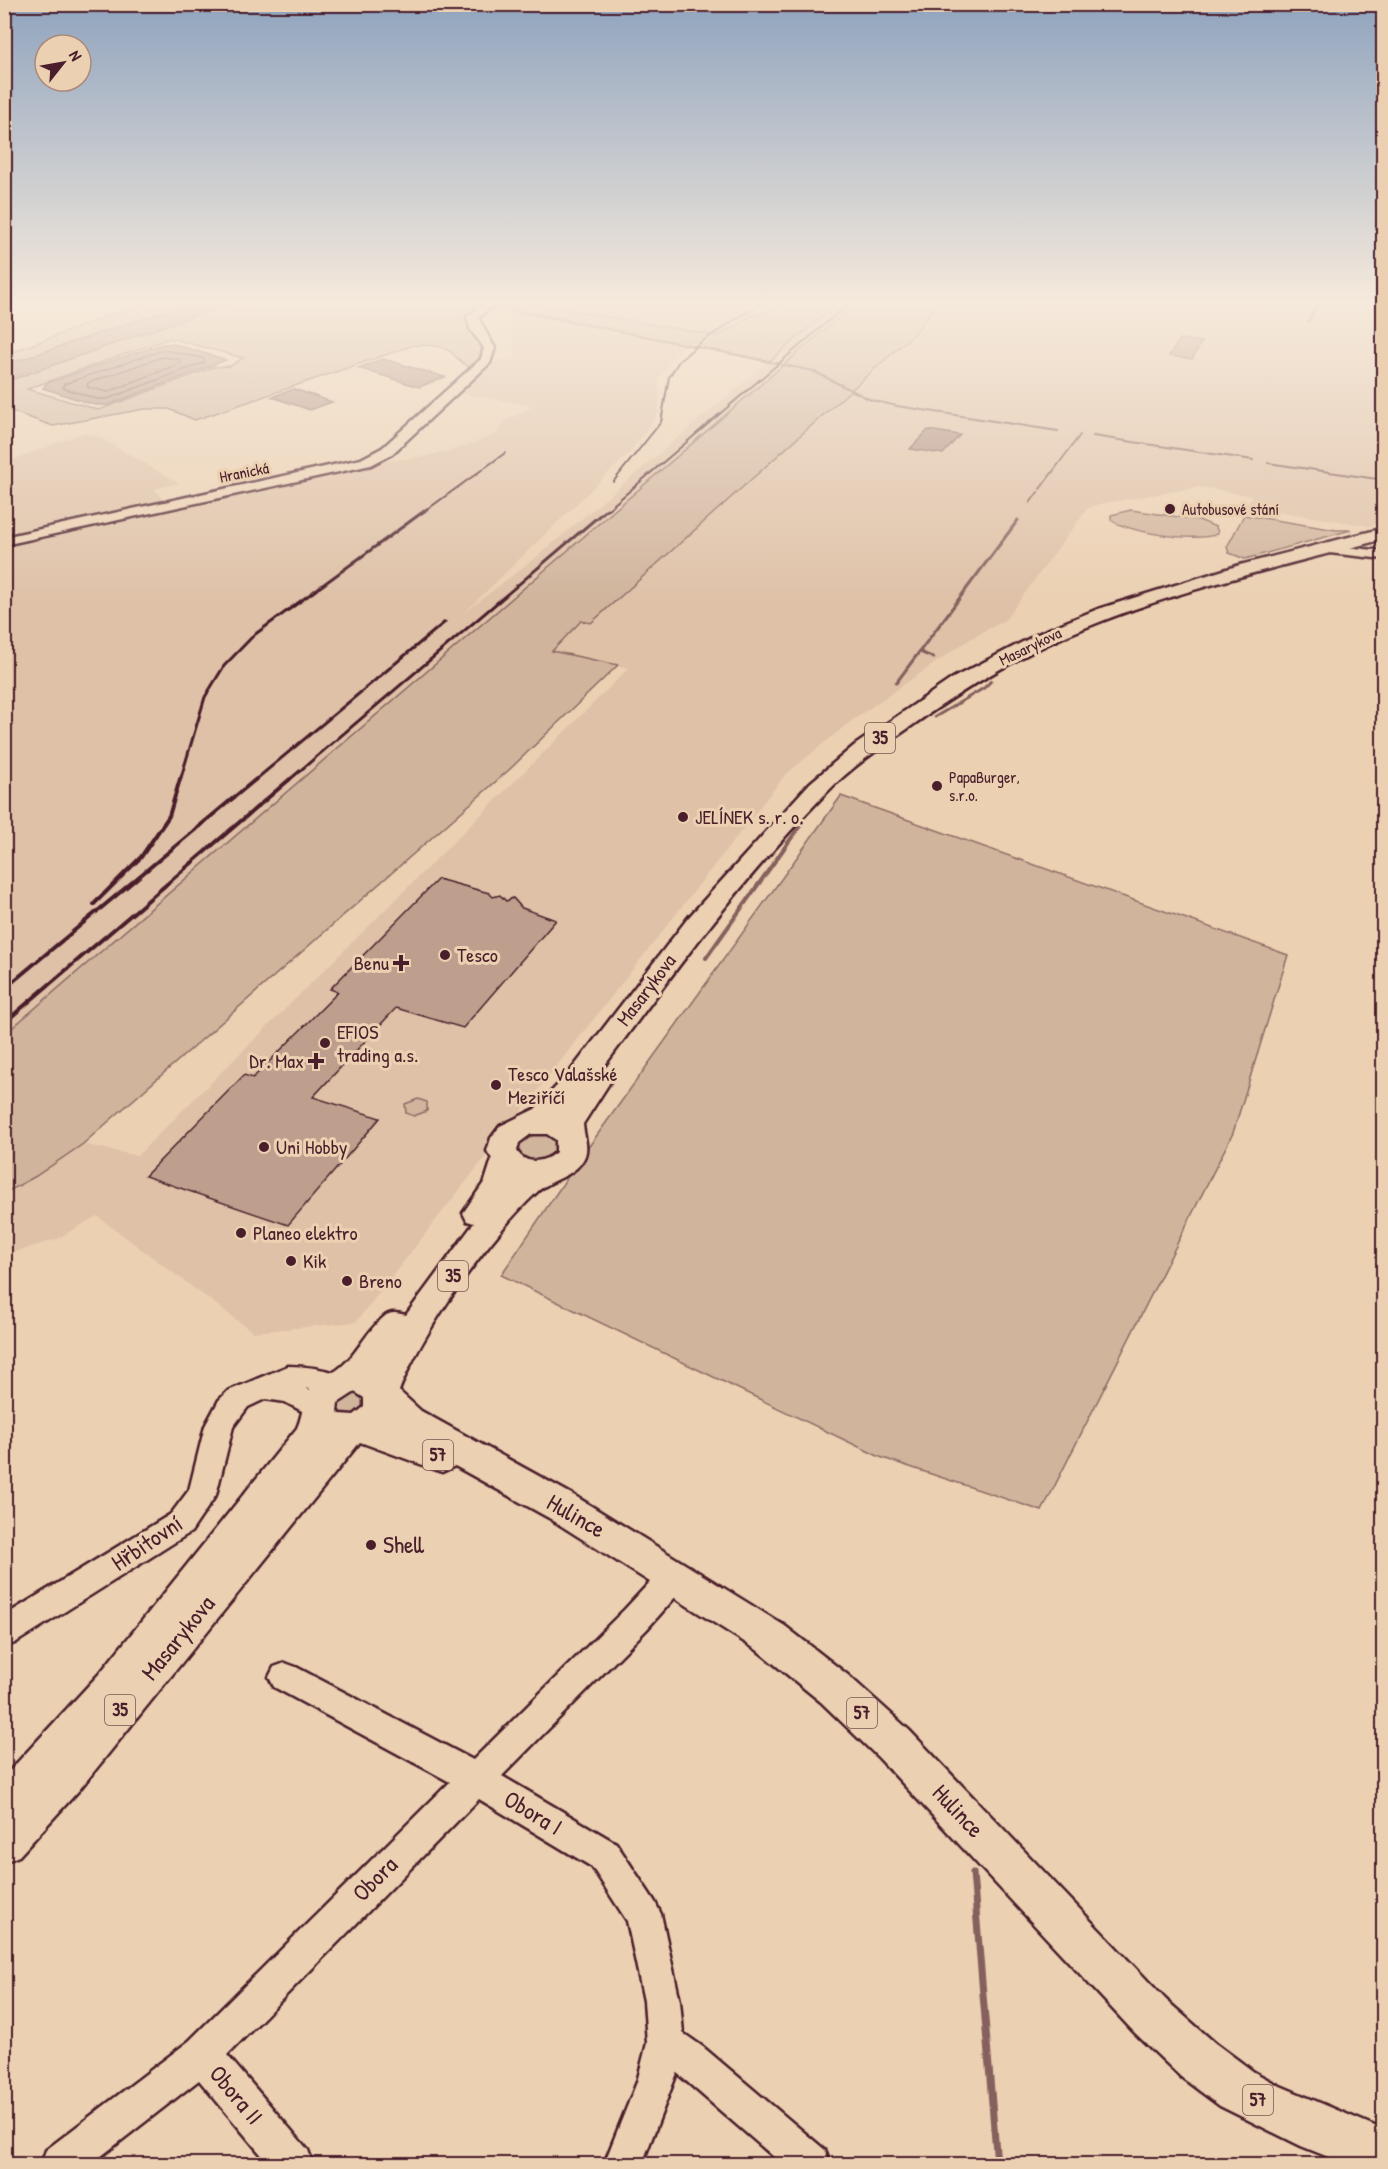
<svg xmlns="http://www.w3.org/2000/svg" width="1388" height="2169" font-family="'Patrick Hand',sans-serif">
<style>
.built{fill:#dec1a7}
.green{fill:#d0b49c;stroke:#8d6a64;stroke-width:1.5;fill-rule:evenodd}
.water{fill:#ad8c7f;stroke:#85605d;stroke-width:1.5}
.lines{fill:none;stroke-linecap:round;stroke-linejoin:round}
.shore{stroke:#724b4d;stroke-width:1.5}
.stream-far3{stroke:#85605d;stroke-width:2}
.stream-far2{stroke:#85605d;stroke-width:3}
.stream-far1{stroke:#85605d;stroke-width:4}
.stream{stroke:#85605d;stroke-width:7}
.building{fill:#be9f8d;stroke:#4a1f2b;stroke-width:1.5}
.minor-casing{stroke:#4a1f2b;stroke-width:5}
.major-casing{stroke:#4a1f2b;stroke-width:5}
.minor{fill:#ebd0b2;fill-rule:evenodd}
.major{fill:#ebd0b2;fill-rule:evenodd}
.rail-far2{stroke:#4a1f2b;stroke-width:2}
.rail-far1{stroke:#4a1f2b;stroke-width:3}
.rail{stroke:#4a1f2b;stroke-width:4}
.poi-dot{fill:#4a1f2b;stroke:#ebd0b2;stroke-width:2}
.labels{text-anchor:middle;stroke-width:6;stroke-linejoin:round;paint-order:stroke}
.far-street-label{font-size:16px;fill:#4a1f2b;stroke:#ebd0b2}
.far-poi-label{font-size:16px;fill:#4a1f2b;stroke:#ebd0b2;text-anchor:start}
.shield{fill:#ebd0b2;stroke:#7a5454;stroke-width:1.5}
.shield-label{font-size:18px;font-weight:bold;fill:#4a1f2b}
.poi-label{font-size:20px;fill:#4a1f2b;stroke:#ebd0b2;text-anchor:start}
.street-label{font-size:20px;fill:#4a1f2b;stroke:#ebd0b2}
.near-street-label{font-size:24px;fill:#4a1f2b;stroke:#ebd0b2}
.near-poi-label{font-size:24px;fill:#4a1f2b;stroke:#ebd0b2;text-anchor:start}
</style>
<rect width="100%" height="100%" fill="#ebd0b2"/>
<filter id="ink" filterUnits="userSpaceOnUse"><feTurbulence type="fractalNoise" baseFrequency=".0167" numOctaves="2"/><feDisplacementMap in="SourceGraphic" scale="12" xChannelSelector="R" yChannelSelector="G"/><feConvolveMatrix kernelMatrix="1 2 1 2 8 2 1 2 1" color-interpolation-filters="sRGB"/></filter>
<g filter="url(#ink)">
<g class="built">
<path d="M522 301H779L781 304 764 314 751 316 718 336Z"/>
<path d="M840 301H858L5 1034V545L369 467 380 462 426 456 456 449 497 434 505 421 534 406 459 393 496 359 515 360 511 318 528 314 683 345 659 378V412L630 452 464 613 540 554Z"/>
<path d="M939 301H1383L1384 511 1380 513 1383 515V520L1370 526 1245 506 1252 496 1200 487 1099 504 1088 508 1005 620 970 639 851 721 785 775 356 1322 253 1332 97 1216 57 1239 5 1255V1193L36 1176 83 1144 137 1156 629 668 551 652 581 621 917 331Z"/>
<path d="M83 433 99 437 179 483 155 489 163 500 5 535V463Z"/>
</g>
<g class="green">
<path d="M149 301H196L5 365 4 355Z"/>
<path d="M235 301H517L718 336 751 316 765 313 780 304 779 301H840L770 361 528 314 495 310 480 314 476 321C481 340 487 354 471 368 462 364 459 360 452 353 443 345 426 345 414 345L195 420 169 409H144L53 426 5 409 4 382ZM170 338 243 358 230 366 214 367 99 410 27 389Z"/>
<path d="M858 301H939L917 331 591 623 581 621 552 651 618 665 510 769 83 1144 36 1176 5 1193V1034Z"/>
<path d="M1131 510 1199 520 1216 527 1218 533C1202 544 1126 532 1111 520V515Z"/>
<path d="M1244 515 1336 530H1351L1245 559 1229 553 1227 547Z"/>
<path d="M841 796 1288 955 1233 1133 1042 1511 880 1457 501 1275 577 1163Z"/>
<path d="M418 1099 427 1102V1111L414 1116 406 1113 405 1104Z"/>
<path d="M540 1134C579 1139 540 1178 519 1152V1144L525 1137Z"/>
<path d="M349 1393 365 1396 367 1405 355 1416 343 1415 337 1408V1404Z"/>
</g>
<g class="water">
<path d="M196 301H235L5 382V365Z"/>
<path d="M1180 339 1202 342 1192 359 1169 356Z"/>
<path d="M162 344H174L226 360 108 405H95L43 388 47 383Z"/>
<path d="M383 359 445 377 419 387 358 368Z"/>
<path d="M294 389 332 402 310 410 272 397Z"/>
<path d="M928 430 960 435 943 454 910 449Z"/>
</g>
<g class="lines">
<g class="shore">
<path d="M163 350 203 358 205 362 107 399H97L63 388 64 384Z"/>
<path d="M162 357 179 359 181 363 108 392 87 387 88 383Z"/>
</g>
<g class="stream-far3">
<path d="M475 301 813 371 871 400 897 406 1058 431"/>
<path d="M1093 436 1253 460"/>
<path d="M1268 463 1384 480"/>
<path d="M1040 489 1080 435"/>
<path d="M1030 503 1038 492"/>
</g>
<g class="stream-far2">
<path d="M920 652 934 658"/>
<path d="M896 683 1018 520"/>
<path d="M935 717 984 688 991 681"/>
</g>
<path class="stream-far1" d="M706 958 802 823"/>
<path class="stream" d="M973 1873 997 2164"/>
</g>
<path class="building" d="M438 879 489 893 493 897 500 895 506 901 513 898 522 908 556 920 463 1028 396 1008 313 1097 380 1118 288 1225 145 1176 244 1075 253 1078 338 992 330 989Z"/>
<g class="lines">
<g class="minor-casing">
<g id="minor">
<path d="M486 301H498L478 318 495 348 490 363 392 454 371 465 4 545V537L361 459 382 448 481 359 484 348 470 329 467 317Z"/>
<path d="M1325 545 1384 551V559L1320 552 1318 549 1320 546Z"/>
<path d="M288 1366C309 1366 328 1370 348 1376L352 1384 348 1392 338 1395 306 1388 329 1401 333 1409 329 1417 319 1420 285 1402 265 1399 248 1407 233 1427 216 1495 191 1532 15 1643 4 1647V1616L171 1514 189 1490 205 1426 219 1400 228 1391Z"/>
<path d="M675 1563 686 1567 690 1576 686 1585 647 1629 502 1776 616 1843 655 1902 661 1914 680 2001 683 2033 703 2047 825 2150 830 2164H782L677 2073 642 2164H604L637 2082 647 2043 644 2001 627 1921 592 1867 479 1799 227 2055 308 2150 313 2164H269L199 2080 91 2164H41L46 2150 189 2041 450 1782 274 1687 269 1677 274 1667 285 1663 296 1667 473 1760 625 1609 664 1567Z"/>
</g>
</g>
<g class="major-casing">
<path id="major" d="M1384 528V539C1278 567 1158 594 1059 639 1006 663 958 693 910 727 881 747 850 768 825 794 741 880 670 977 599 1073L606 1075 610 1082 583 1124C584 1139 591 1150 581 1163 570 1178 549 1180 536 1193 490 1236 421 1333 399 1391L421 1411 575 1496 785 1626 849 1676 909 1730 1166 2000 1215 2043 1254 2072 1278 2085 1384 2130V2164H1346L1301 2146 1220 2106 1181 2077 1134 2032 879 1758 821 1702 757 1650 549 1518 455 1466 442 1472 360 1442 79 1790 19 1856 4 1862V1777L100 1673 297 1428C304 1413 302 1398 313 1385 319 1376 329 1375 337 1370 357 1356 365 1332 384 1317 390 1311 398 1313 406 1315L474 1223 467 1221 463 1213 485 1181 492 1159 487 1151 491 1138 500 1126 535 1109 569 1073 688 918 810 783 855 745 953 678 1044 631 1098 609 1240 565ZM531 1134H547L556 1140V1152C545 1162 526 1166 517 1151L519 1143ZM355 1392 364 1398V1407L354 1415 340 1414 337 1411 338 1403Z"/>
</g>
<use href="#minor" class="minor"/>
<use href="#major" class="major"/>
<g class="rail-far2">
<path d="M1308 322 1319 301"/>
<path d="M613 482 661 422 669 377 679 361 701 342 764 301"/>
<path d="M425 511 505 453"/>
<path d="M606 511 852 301"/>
</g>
<g class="rail-far1">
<path d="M180 781 205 697 224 666 254 635 427 509"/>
<path d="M254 781 445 622"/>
<path d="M288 781 607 509"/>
</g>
<g class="rail">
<path d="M94 904 141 857 169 816 180 779"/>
<path d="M4 989 256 779"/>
<path d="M4 1023 290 779"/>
</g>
</g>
</g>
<linearGradient id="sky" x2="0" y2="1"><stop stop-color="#90a4be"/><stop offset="0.5" stop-color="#f6eadc"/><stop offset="1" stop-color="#f6eadc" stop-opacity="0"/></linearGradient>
<rect width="1388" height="605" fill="url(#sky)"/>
<g class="poi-dot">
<circle cx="1170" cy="509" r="6"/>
<circle cx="937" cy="786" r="6"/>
<circle cx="683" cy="817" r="6"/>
<circle cx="445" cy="955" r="6"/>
<path d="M398 954h6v6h6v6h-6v6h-6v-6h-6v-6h6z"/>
<circle cx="325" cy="1043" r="6"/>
<path d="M313 1052h6v6h6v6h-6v6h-6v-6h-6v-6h6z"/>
<circle cx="496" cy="1085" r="6"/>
<circle cx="264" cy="1147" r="6"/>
<circle cx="241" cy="1233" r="6"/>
<circle cx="291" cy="1261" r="6"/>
<circle cx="347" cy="1281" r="6"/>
<circle cx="371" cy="1545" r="6"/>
</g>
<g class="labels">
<g class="far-street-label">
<text transform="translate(244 472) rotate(-11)" y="6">Hranická</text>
<text transform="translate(1030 646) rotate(-26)" y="6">Masarykova</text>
</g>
<g class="far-poi-label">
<text x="1182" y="515">Autobusové stání</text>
<text x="949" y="783">PapaBurger,<tspan x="949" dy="18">s.r.o.</tspan></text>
</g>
<g class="shield">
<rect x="865" y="723" width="30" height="30" rx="4.5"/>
<rect x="438" y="1261" width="30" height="30" rx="4.5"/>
<rect x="423" y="1440" width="30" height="30" rx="4.5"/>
<rect x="105" y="1695" width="30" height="30" rx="4.5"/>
<rect x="847" y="1698" width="30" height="30" rx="4.5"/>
<rect x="1243" y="2085" width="30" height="30" rx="4.5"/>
</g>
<g class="shield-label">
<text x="880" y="744">35</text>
<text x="453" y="1282">35</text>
<text x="438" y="1461">57</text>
<text x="120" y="1716">35</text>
<text x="862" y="1719">57</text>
<text x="1258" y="2106">57</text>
</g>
<g class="poi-label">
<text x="695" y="824">JELÍNEK s. r. o.</text>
<text x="457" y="962">Tesco</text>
<text x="389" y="970" text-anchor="end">Benu</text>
<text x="337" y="1039">EFIOS<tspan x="337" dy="23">trading a.s.</tspan></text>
<text x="304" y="1068" text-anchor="end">Dr. Max</text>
<text x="508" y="1081">Tesco Valašské<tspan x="508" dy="23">Meziříčí</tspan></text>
<text x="276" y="1154">Uni Hobby</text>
<text x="253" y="1240">Planeo elektro</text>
<text x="303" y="1268">Kik</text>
<text x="359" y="1288">Breno</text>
</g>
<g class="street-label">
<text transform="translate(646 990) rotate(-53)" y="7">Masarykova</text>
</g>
<g class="near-street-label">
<text transform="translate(576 1516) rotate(30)" y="8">Hulince</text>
<text transform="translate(147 1543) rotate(-34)" y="8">Hřbitovní</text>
<text transform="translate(178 1638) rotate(-51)" y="8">Masarykova</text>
<text transform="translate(958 1811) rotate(47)" y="8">Hulince</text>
<text transform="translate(533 1813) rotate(31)" y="8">Obora I</text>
<text transform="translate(375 1879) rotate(-45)" y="8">Obora</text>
<text transform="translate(236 2095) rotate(50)" y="8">Obora II</text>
</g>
<g class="near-poi-label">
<text x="383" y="1553">Shell</text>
</g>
</g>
<rect width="1388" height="2169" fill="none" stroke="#ebd0b2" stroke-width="24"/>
<rect x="12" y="12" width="1364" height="2145" fill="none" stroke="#4a1f2b" stroke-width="2" filter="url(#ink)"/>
<g transform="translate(63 63) rotate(59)"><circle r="28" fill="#ebd0b2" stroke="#ab897c" stroke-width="1.5"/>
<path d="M0-4.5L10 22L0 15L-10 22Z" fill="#4a1f2b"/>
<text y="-9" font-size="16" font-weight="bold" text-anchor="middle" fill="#4a1f2b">N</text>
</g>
</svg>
